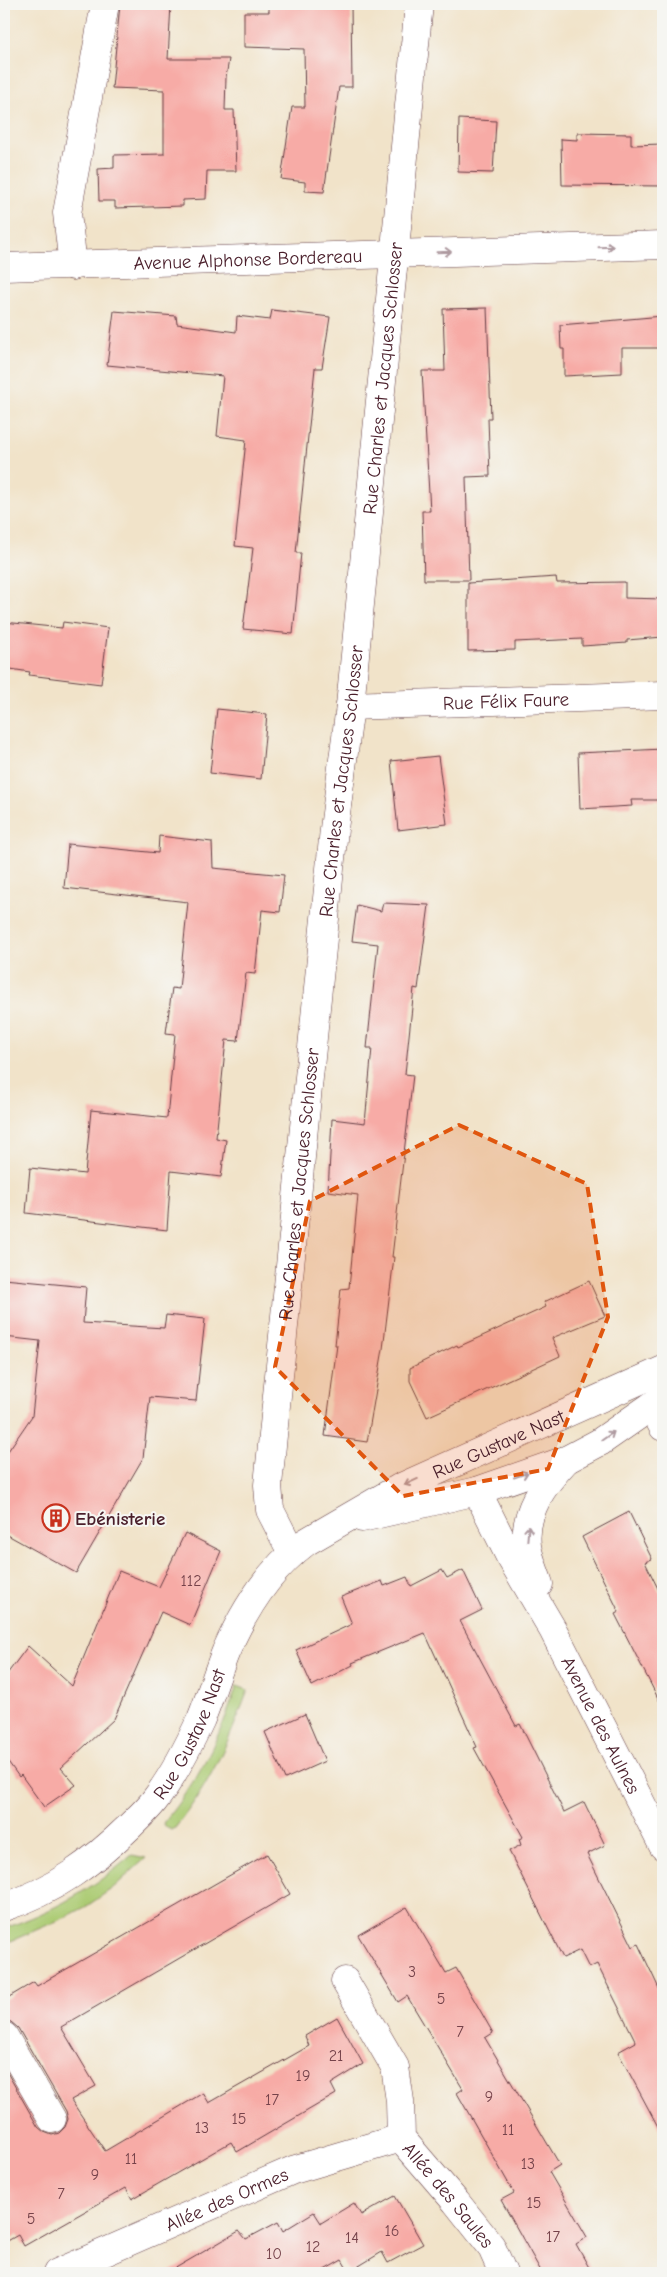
<svg xmlns="http://www.w3.org/2000/svg" width="667" height="2277" font-family="'Comic Neue',sans-serif">
<style>
.green{fill:#abcb72;stroke:#7a754e}
.building{fill:#f7aba6}
.lines{fill:none;stroke-linecap:round;stroke-linejoin:round}
.minor-casing{stroke:#633c43;stroke-width:29}
.minor{stroke:#fff;stroke-width:28}
.oneway{stroke:#ae9aa0}
.marked{fill:#e0560e;fill-opacity:0.2;stroke:#e0560e;stroke-width:4;stroke-dasharray:10 6;stroke-linejoin:round}
.labels{text-anchor:middle;stroke-width:4;stroke-linejoin:round;paint-order:stroke}
.number-label{font-size:16px;fill:#75424a}
.street-label{font-size:19px;fill:#4a1f2b;stroke:#f6f6f2}
.poi-label{font-size:19px;font-weight:bold;fill:#4a1f2b;stroke:#f6f6f2;text-anchor:start}
</style>
<rect width="100%" height="100%" fill="#f6f6f2"/>
<filter id="ink" filterUnits="userSpaceOnUse"><feTurbulence type="fractalNoise" baseFrequency=".02" numOctaves="2"/><feDisplacementMap in="SourceGraphic" scale="10" xChannelSelector="R" yChannelSelector="G"/><feConvolveMatrix kernelMatrix="1 2 1 2 8 2 1 2 1" color-interpolation-filters="sRGB"/></filter>
<filter id="wash" filterUnits="userSpaceOnUse"><feTurbulence type="fractalNoise" baseFrequency=".0096" numOctaves="4" result="noise"/><feDisplacementMap in="SourceGraphic" scale="20" xChannelSelector="R" yChannelSelector="G"/><feGaussianBlur stdDeviation="1.12" result="paint"/><feColorMatrix in="noise" values="0 0 0 0 0 0 0 0 0 0 0 0 0 0 0 0 0 1.4 0 .05"/><feComposite in="paint" operator="in"/></filter>
<g filter="url(#wash)">
<rect width="100%" height="100%" fill="#f1e3c9"/>
<g class="green">
<path d="M237 1686 248 1690 247 1693C228 1744 209 1785 175 1828L172 1830 167 1828 163 1823C199 1779 219 1739 237 1686Z"/>
<path d="M132 1855 146 1858 113 1888 87 1906 66 1917 11 1941 6 1939 5 1928C53 1911 93 1889 132 1855Z"/>
</g>
<g id="blocks">
<g class="building">
<path d="M120 4H171L168 59H229L226 77 225 110H234L236 171H207L206 199 183 200V206L115 208V201H99L98 169 114 168V155L164 154V90L112 88Z"/>
<path d="M269 4H351L352 87H339L324 192 305 191V182L281 179 292 107H305L304 49 244 47V12H269Z"/>
<path d="M459 119 496 121 493 173 458 172Z"/>
<path d="M577 133 631 134V145L663 144V186L562 185 561 139 577 140Z"/>
<path d="M487 308 491 418H488L490 476 466 477 469 580H424L422 511H430L422 371H445L443 309Z"/>
<path d="M272 310 330 317 322 368H315L296 553H301L293 634 243 629 253 548 235 546 246 440 217 436 223 376 107 365 114 311 176 316 177 324 236 332 237 316 270 320Z"/>
<path d="M663 316V348H622V373L564 376V349H561L560 325Z"/>
<path d="M556 577 557 583 625 582V598L663 599V637L627 640V643L582 646V639L515 642V650L468 651V583Z"/>
<path d="M4 622 62 628 63 622 108 628 101 684 29 675 30 672 4 668Z"/>
<path d="M217 709 267 714 261 779 210 773Z"/>
<path d="M663 749V800H631L632 806 580 809 578 753Z"/>
<path d="M438 756 447 824 398 830 391 761Z"/>
<path d="M159 836 212 842 213 868 284 875 280 912 262 910 255 974 246 973 238 1041 226 1040 216 1138 226 1140 221 1177 171 1171 167 1230 26 1213 30 1168 85 1174 91 1110 167 1118 175 1034 166 1033 172 988 179 989 188 902 64 888 68 844 158 853Z"/>
<path d="M383 903 429 905 418 989 414 988 405 1074 413 1075 392 1257H394L383 1349 367 1442 325 1436 337 1345H335L341 1289 349 1288 358 1195 328 1191 332 1119 365 1123 372 1048H367L378 944 352 941 357 905 381 911Z"/>
<path d="M4 1279 86 1287 83 1323 164 1328 166 1315 205 1319 196 1401 150 1397 143 1458 76 1573 4 1533V1457L32 1416 40 1341 4 1337Z"/>
<path d="M589 1281 605 1316 552 1338 560 1356 427 1417 410 1381V1368L457 1345 458 1347 546 1307 544 1302Z"/>
<path d="M629 1512 652 1559 645 1562 663 1599V1708L615 1614 619 1612 582 1537Z"/>
<path d="M185 1533 221 1551 190 1625 161 1612 114 1719 61 1768 76 1785 44 1807 21 1775 19 1777 4 1756V1678L28 1646 72 1686 119 1571 159 1587Z"/>
<path d="M442 1570 447 1578 463 1570 482 1610 460 1621 516 1726 520 1724 564 1812 584 1802 605 1845 587 1854 633 1947 638 1944 663 1997V2136L618 2052 636 2042 597 1964 589 1968 580 1950 563 1958 509 1851 521 1845 519 1839 523 1837 474 1748 477 1747 425 1633 352 1663 353 1665 312 1686 296 1650 352 1624 341 1597 382 1581 384 1586 407 1577 411 1586Z"/>
<path d="M305 1714 325 1761 285 1779 265 1732Z"/>
<path d="M267 1854 290 1894 61 2027 96 2086 71 2100 105 2151 203 2093 209 2103 309 2046 305 2036 337 2017 363 2064 331 2084 336 2094 237 2152 231 2142 132 2199 126 2188 24 2246 18 2235 4 2243V2067L38 2127 44 2132 52 2135 59 2133 65 2127 68 2119 66 2111 18 2028 11 2022 4 2020V2000L34 1982 37 1986Z"/>
<path d="M407 1907 446 1973 456 1968 493 2033 485 2038 560 2165 549 2172 587 2237 576 2244 592 2273H542L501 2200 514 2193 457 2093 463 2089 407 1996 398 2002 358 1935Z"/>
<path d="M395 2196 423 2244 388 2263 382 2252 349 2272 342 2260 319 2273H167L239 2231 246 2239 278 2222 283 2231 314 2212 321 2223 354 2203 361 2215Z"/>
</g>
</g>
</g>
<g filter="url(#ink)">
<use href="#blocks" fill-opacity="0" stroke="#633c43" stroke-width="1"/>
<g class="lines">
<g class="minor-casing">
<g id="minor">
<path d="M73 266 67 213 105 4"/>
<path id="s1" d="M4 267 663 245"/>
<path id="s2" d="M350 706 663 695"/>
<path d="M652 1406 663 1427"/>
<path id="s3" d="M477 1491 509 1555 553 1630 663 1846"/>
<path d="M362 1518 477 1491 566 1460 600 1442 663 1398"/>
<path id="s4" d="M292 1553 270 1510 268 1485 334 829 350 706 419 4"/>
<path d="M539 1584C535 1572 529 1558 527 1546 523 1511 544 1484 566 1460"/>
<path id="s5" d="M4 1907C54 1891 93 1862 130 1826 138 1818 147 1810 154 1801 173 1777 188 1747 201 1719 210 1697 217 1673 226 1651 244 1610 270 1569 306 1542L399 1488 663 1370"/>
<path id="s6" d="M345 1981 395 2067 400 2101 401 2138 456 2202 491 2246 503 2273"/>
<path d="M4 2036 52 2119"/>
<path id="s7" d="M57 2273 293 2170 401 2138"/>
</g>
</g>
<use href="#minor" class="minor"/>
</g>
<defs><path id="oneway-shaft" d="M-6 0H5M1.5-3L5.5 0L1.5 3" fill="none" stroke-width="1.6" stroke-linecap="round" stroke-linejoin="round" transform="scale(1.25)"/></defs>
<g class="oneway">
<use href="#oneway-shaft" transform="translate(606 247) rotate(-2)"/>
<use href="#oneway-shaft" transform="translate(444 252) rotate(-2)"/>
<use href="#oneway-shaft" transform="translate(608 1436) rotate(-35)"/>
<use href="#oneway-shaft" transform="translate(521 1475) rotate(-19)"/>
<use href="#oneway-shaft" transform="translate(411 1482) rotate(156)"/>
<use href="#oneway-shaft" transform="translate(528 1533) rotate(-85)"/>
</g>
</g>
<path class="marked" d="M459 1125 587 1184 608 1317 548 1469 403 1496 275 1367 310 1201Z"/>
<defs>
<g id="building-ring" transform="scale(1.4375)"><circle r="9.5" fill="#f6f6f2" stroke="#c8321e" stroke-width="1.5"/><path d="M-4-6H4V6H1V3H-1V6H-4ZM-2.5-4.3h1.7v1.8h-1.7ZM.8-4.3h1.7v1.8H.8ZM-2.5-1h1.7V.8h-1.7ZM.8-1h1.7V.8H.8Z" fill="#c8321e"/></g>
</defs>
<g fill-rule="evenodd">
<use href="#building-ring" x="56" y="1518"/>
</g>
<g class="labels">
<g class="number-label">
<text x="191" y="1586">112</text>
<text x="412" y="1977">3</text>
<text x="441" y="2004">5</text>
<text x="460" y="2037">7</text>
<text x="336" y="2061">21</text>
<text x="303" y="2081">19</text>
<text x="489" y="2102">9</text>
<text x="272" y="2105">17</text>
<text x="239" y="2124">15</text>
<text x="202" y="2133">13</text>
<text x="508" y="2135">11</text>
<text x="131" y="2164">11</text>
<text x="528" y="2169">13</text>
<text x="95" y="2180">9</text>
<text x="61" y="2199">7</text>
<text x="534" y="2208">15</text>
<text x="31" y="2224">5</text>
<text x="392" y="2236">16</text>
<text x="553" y="2242">17</text>
<text x="352" y="2243">14</text>
<text x="313" y="2252">12</text>
<text x="274" y="2259">10</text>
</g>
<g class="street-label">
<text dy="7" stroke="none"><textPath href="#s1" startOffset="244">Avenue Alphonse Bordereau</textPath></text>
<text dy="7" stroke="none"><textPath href="#s4" startOffset="1186">Rue Charles et Jacques Schlosser</textPath></text>
<text dy="7" stroke="none"><textPath href="#s2" startOffset="156">Rue Félix Faure</textPath></text>
<text dy="7" stroke="none"><textPath href="#s4" startOffset="781">Rue Charles et Jacques Schlosser</textPath></text>
<text dy="7" stroke="none"><textPath href="#s4" startOffset="376">Rue Charles et Jacques Schlosser</textPath></text>
<text dy="7" stroke="none"><textPath href="#s5" startOffset="706">Rue Gustave Nast</textPath></text>
<text dy="7" stroke="none"><textPath href="#s3" startOffset="265">Avenue des Aulnes</textPath></text>
<text dy="7" stroke="none"><textPath href="#s5" startOffset="262">Rue Gustave Nast</textPath></text>
<text dy="7" stroke="none"><textPath href="#s6" startOffset="245">Allée des Saules</textPath></text>
<text dy="7" stroke="none"><textPath href="#s7" startOffset="185">Allée des Ormes</textPath></text>
</g>
<g class="poi-label">
<text x="75" y="1525">Ebénisterie</text>
</g>
</g>
<rect width="667" height="2277" fill="none" stroke="#f6f6f2" stroke-width="20"/>
</svg>
